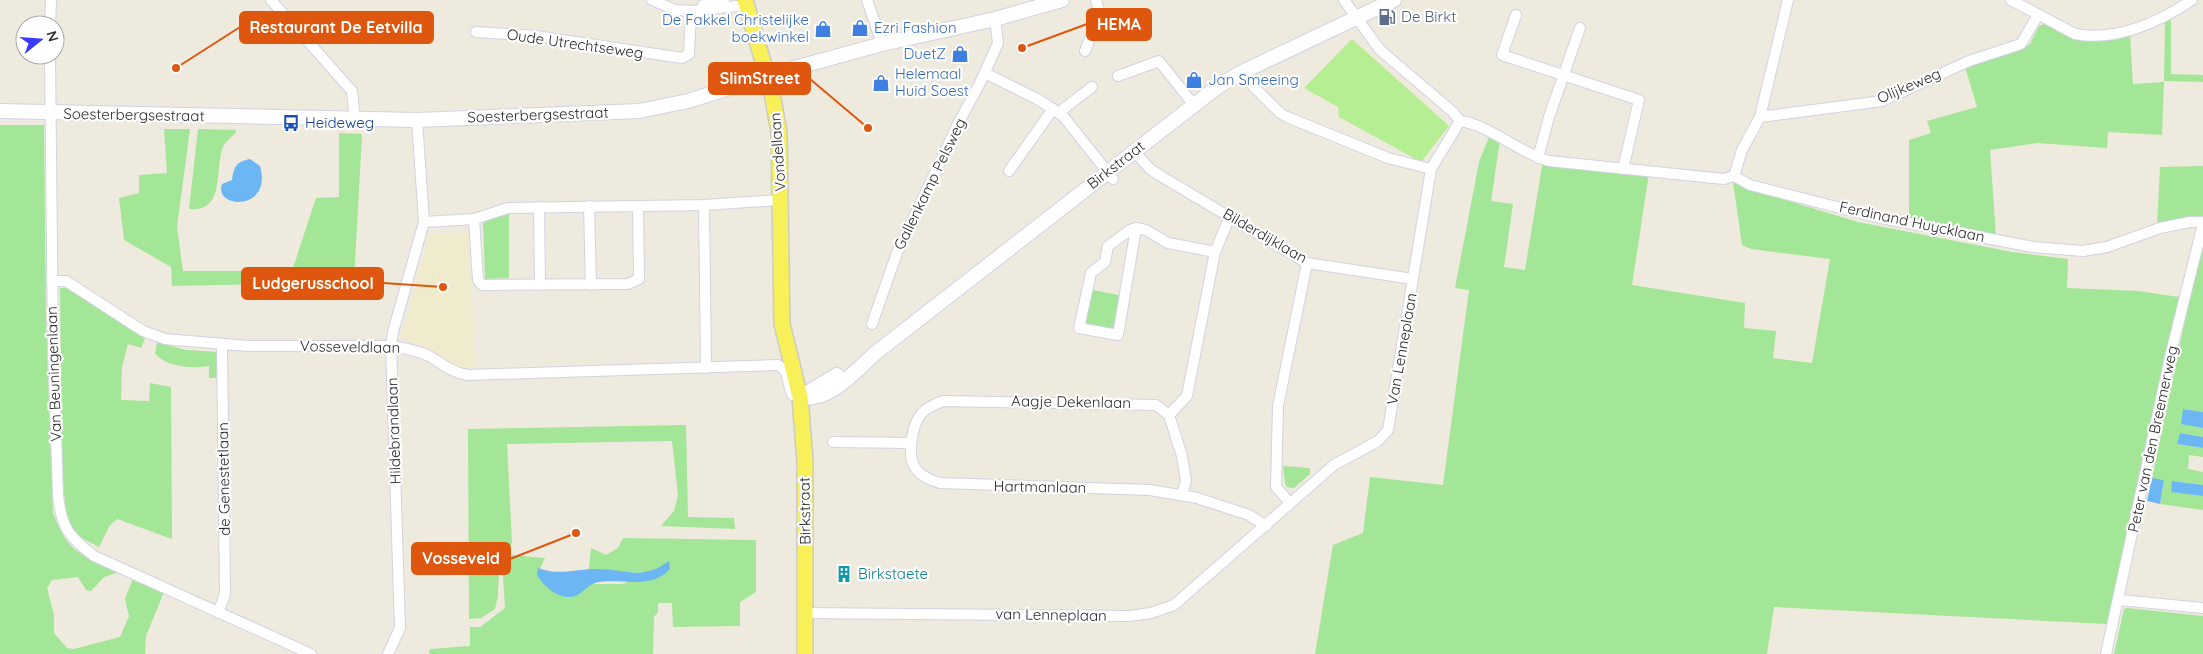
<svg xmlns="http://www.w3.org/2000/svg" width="2203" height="654" font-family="Quicksand,sans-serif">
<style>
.education{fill:#f0ebcc}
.green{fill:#a3e697}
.pitch{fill:#b6ee93}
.water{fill:#6cb6f4}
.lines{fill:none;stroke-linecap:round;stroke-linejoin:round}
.street-casing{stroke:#d2d2e5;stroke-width:12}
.secondary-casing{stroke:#d2d2e5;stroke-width:16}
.primary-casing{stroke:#ccc;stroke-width:18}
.street{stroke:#fff;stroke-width:10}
.secondary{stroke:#fff;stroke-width:14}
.primary{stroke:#f7f059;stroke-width:15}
.labels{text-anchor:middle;stroke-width:4.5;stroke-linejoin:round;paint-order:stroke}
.service-label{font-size:15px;fill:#4e5e75;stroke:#fff;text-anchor:start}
.shop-label{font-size:15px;fill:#366cbe;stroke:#fff;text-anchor:start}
.street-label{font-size:15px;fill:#2b2b2b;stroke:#fff}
.transit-label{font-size:15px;fill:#164399;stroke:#fff;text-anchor:start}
.culture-label{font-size:15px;fill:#0d838f;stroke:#fff;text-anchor:start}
.leader{fill:none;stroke:#df570e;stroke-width:2}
.callout-dot{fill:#df570e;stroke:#fff;stroke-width:2}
.callout{fill:#df570e;stroke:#df570e;stroke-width:2}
.callout-label{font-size:16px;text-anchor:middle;font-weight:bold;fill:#fff}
</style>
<rect width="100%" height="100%" fill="#eeeadd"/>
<path class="education" d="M469 233 475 368 453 367 433 351 401 338 429 235Z"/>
<g class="green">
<path d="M2171 18V74L2203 75V82L2164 81 2165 21Z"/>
<path d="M2044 24 2078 39 2130 34 2133 84 2164 82 2162 135 2108 132 2107 148 2037 143 1990 150 1996 237 1909 220V140L1931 133 1927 121 1977 107 1965 67 2023 48 2030 44 2039 26Z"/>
<path d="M0 125H44L46 320 53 513C69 555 81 554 120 572L104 577 91 591 86 590 78 577 52 580 47 588 54 615V633L67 648 74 649 120 637 129 616 125 599 133 578 164 592 146 636 145 654H0Z"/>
<path d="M164 129H190L177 227 183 271H292L316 198 339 197V133L362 134 354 282 172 286 171 267 124 240 119 198 139 193V175L167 173Z"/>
<path d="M198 129 236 130V132C232 137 225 142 223 147 214 171 226 212 189 209Z"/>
<path d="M1489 137 1500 140 1491 201 1513 204 1504 267 1525 270 1543 160 1649 173 1632 285 1745 303 1744 328 1776 331 1773 358 1812 363 1830 259 1751 249 1742 245 1733 182 1743 187 1858 222 2012 252 2068 259 2067 288 2138 291 2179 297 2125 556 2107 624 1774 607 1767 654H1315L1333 545 1363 533 1370 477 1443 485 1469 290 1455 288 1479 162Z"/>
<path d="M2203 166V216L2157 225 2160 167Z"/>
<path d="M509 211V278L485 279 483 223Z"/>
<path d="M2203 249V412L2184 409 2181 423 2203 428V437L2180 433 2177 444 2203 448V457L2189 455 2188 469 2203 472V485L2173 481 2171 491 2203 496V510L2160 504 2164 480 2152 478 2191 292Z"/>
<path d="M60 288H71L145 338 141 348 128 344 122 367 121 400 149 401 150 383 171 387 172 539 117 519 110 525 99 547 80 537 73 530 66 512 62 473Z"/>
<path d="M1088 289 1123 296 1116 332 1082 326Z"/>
<path d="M157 342 186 350 218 352V378H209V366C191 369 168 367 155 354Z"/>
<path d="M686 425 688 517 734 518 735 529 661 526 674 511 678 495 672 441 507 444 512 543 499 567 498 596 495 609 481 618 469 619 468 429Z"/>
<path d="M1283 466 1310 468V474L1294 488 1287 487 1285 483Z"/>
<path d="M623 538 756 540V592L740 602V626L673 627 672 603H658V612L654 617 653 654H429L430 649 470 646V627H480L505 608 503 575 512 555 545 558 537 575 579 594 591 584H623L658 570C630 577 615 568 589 569L591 548 606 555 618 548Z"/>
<path d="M2127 608 2203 616V654H2114L2124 609Z"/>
</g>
<path class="pitch" d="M1352 39 1449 126 1421 162 1339 117 1338 107 1304 88Z"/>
<g class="water">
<path d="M250 159 260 166C273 212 213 209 222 184L232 180C234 166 236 162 250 159Z"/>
<path d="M2183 409 2203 412V428L2181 424Z"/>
<path d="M2180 433 2203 437V448L2177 444Z"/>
<path d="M2152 478 2164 480 2160 504 2147 501Z"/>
<path d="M2172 481 2203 485V496L2171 492Z"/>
<path d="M669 561 670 569C650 591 618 577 595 583 586 586 581 596 571 597 556 598 544 586 537 575L538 568C559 576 574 569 595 569 625 568 641 582 669 561Z"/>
</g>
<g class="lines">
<g class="street-casing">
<g id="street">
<path d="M271 0 352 91 355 120"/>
<path d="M867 0 882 44"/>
<path d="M1344 0 1380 50 1453 112 1460 121C1490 125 1519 153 1549 161L1724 179 1734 176 1750 185 1876 217 2033 247 2083 251 2107 247 2160 228 2190 222H2203"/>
<path d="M2011 0 2075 34C2115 42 2160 22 2192 0"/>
<path d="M703 5 724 0"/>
<path d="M691 11 737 6 746 8"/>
<path d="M1516 15 1502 55 1639 100 1623 169"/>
<path d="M50 25 51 0"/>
<path d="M476 32 536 36 682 58 689 54 691 11 675 10 652 0"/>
<path d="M1085 51 1100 13 1096 0"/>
<path d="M50 55 53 344 58 495C61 527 69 537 94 556L311 654"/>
<path d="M985 73 1039 100 1063 116 1113 179"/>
<path d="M1240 73 1280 113 1287 117 1388 158 1431 169"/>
<path d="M1118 76 1159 61 1194 105"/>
<path d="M1058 113 1092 87"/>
<path d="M1760 117 1882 101 1969 61 2021 44 2038 15"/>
<path d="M1134 151 1150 169 1164 178 1307 263 1413 279"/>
<path d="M1538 158 1549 117 1580 28"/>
<path d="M1009 171 1053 109"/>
<path d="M1734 176 1742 150 1760 117 1788 0"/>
<path d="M704 205 706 368"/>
<path d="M589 206 591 285"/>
<path d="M539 207 540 285"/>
<path d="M474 219 478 280 482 285 628 284 639 279 638 206"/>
<path d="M424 222 474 219 508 208 704 205 781 200"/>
<path d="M1136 228 1130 230 1108 246 1105 262 1091 273 1079 328 1118 335 1136 228 1146 230 1168 243 1215 252"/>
<path d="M52 281H66L143 331 165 339 248 346H391C404 348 417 350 429 356 443 364 451 372 467 375L778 365 785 370 792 395"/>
<path d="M872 324 897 253 959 122 980 83 998 43 995 19"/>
<path d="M1169 415 1187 396 1215 252 1230 216"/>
<path d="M833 442 910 443"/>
<path d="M1182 495 1186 481 1182 456 1169 415 1156 405 943 401C936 404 927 407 922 413 912 424 906 456 916 469 922 477 931 480 940 483L1150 490 1197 498 1249 515 1266 526"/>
<path d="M1290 503 1276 487 1278 406 1307 263"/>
<path d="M2120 600 2203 608"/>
<path d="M218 613 225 594 222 344"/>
<path d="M805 613 1129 616 1151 613 1174 605 1334 465 1378 441 1388 430 1431 169 1460 121"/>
<path d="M388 654 400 628 391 346 393 332 424 222 417 120"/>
<path d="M2106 654 2171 353 2203 224"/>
</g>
</g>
<g class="secondary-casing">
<g id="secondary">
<path d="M0 111 417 120 639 111 688 101 787 70 882 44 995 19 1062 0"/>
<path d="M800 397C831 403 856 369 878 351L1216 88 1240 73 1394 0"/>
<path d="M800 397 837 375"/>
</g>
</g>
<g class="primary-casing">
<path id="primary" d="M745 0 772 93 779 132 782 324 800 397 805 461V654"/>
</g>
<use href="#street" class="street"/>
<use href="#secondary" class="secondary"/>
<use href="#primary" class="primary"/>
</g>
<defs>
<g id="fuel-bare" transform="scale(1.35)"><path d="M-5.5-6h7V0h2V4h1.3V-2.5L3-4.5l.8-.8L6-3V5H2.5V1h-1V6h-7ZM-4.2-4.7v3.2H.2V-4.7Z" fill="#5c6f8a" stroke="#fff" stroke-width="2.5" paint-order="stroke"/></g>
<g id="shop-bare" transform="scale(1.35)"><path d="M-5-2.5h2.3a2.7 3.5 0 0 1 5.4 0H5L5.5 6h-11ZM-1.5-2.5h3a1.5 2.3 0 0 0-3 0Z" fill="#3f7fe0" stroke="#fff" stroke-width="2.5" paint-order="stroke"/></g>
<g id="bus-bare" transform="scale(1.35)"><path d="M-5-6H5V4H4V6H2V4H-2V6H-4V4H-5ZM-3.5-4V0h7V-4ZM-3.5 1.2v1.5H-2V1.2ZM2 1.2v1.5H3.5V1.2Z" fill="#1a4fb4" stroke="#fff" stroke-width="2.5" paint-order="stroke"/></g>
<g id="building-bare" transform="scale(1.35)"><path d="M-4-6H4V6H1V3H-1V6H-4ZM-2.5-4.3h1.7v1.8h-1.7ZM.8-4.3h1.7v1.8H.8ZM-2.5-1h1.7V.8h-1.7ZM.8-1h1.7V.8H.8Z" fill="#0f9aa8" stroke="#fff" stroke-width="2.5" paint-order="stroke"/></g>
</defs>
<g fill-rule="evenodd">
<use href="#fuel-bare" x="1387" y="17"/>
<use href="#shop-bare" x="860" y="28"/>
<use href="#shop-bare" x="823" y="29"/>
<use href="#shop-bare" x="960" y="54"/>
<use href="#shop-bare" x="1194" y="80"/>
<use href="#shop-bare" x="881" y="83"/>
<use href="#bus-bare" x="291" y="123"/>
<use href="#building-bare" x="844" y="574"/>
</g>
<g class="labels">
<g class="service-label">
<text x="1401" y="22">De Birkt</text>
</g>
<g class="shop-label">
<text x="809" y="25" text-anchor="end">De Fakkel Christelijke<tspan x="809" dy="17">boekwinkel</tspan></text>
<text x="874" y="33">Ezri Fashion</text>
<text x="946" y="59" text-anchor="end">DuetZ</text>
<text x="895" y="79">Helemaal<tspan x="895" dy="17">Huid Soest</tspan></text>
<text x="1208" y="85">Jan Smeeing</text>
</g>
<g class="street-label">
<text transform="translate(575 44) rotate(8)" y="5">Oude Utrechtseweg</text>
<text transform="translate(1909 86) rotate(-23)" y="5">Olijkeweg</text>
<text transform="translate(134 115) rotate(1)" y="5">Soesterbergsestraat</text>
<text transform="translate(538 115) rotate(-2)" y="5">Soesterbergsestraat</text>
<text transform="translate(778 152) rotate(-94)" y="5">Vondellaan</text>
<text transform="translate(1116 165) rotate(-38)" y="5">Birkstraat</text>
<text transform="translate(930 184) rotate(-64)" y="5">Gallenkamp Pelsweg</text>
<text transform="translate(1912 222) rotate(12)" y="5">Ferdinand Huycklaan</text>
<text transform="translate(1265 236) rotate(30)" y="5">Bilderdijklaan</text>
<text transform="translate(350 347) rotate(1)" y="5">Vosseveldlaan</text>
<text transform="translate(1402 349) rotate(-80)" y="5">Van Lenneplaan</text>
<text transform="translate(54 374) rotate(-92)" y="5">Van Beuningenlaan</text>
<text transform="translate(1071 402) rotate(1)" y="5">Aagje Dekenlaan</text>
<text transform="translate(394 431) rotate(-92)" y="5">Hildebrandlaan</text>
<text transform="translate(2153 439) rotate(-78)" y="5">Peter van den Breemerweg</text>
<text transform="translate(224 479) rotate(-91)" y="5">de Genestetlaan</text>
<text transform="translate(1040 487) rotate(1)" y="5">Hartmanlaan</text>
<text transform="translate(805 511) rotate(-91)" y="5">Birkstraat</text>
<text transform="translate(1051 615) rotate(1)" y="5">van Lenneplaan</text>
</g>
<g class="transit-label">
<text x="305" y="128">Heideweg</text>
</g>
<g class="culture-label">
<text x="858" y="579">Birkstaete</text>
</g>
</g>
<path class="leader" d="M1022 48L1087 24M176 68L240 27M868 128L810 79M443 287L383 283M576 533L510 559"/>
<g class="callout-dot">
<circle cx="1022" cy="48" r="5"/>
<circle cx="176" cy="68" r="5"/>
<circle cx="868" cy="128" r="5"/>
<circle cx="443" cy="287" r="5"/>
<circle cx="576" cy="533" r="5"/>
</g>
<g class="callout">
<rect x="1087" y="9" width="64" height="31" rx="5"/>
<rect x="240" y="12" width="193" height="31" rx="5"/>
<rect x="709" y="63" width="101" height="31" rx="5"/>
<rect x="242" y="268" width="141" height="31" rx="5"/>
<rect x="412" y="543" width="98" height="31" rx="5"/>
</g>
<g class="callout-label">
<text x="1119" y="30">HEMA</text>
<text x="336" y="33">Restaurant De Eetvilla</text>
<text x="760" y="84">SlimStreet</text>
<text x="313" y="289">Ludgerusschool</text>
<text x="461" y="564">Vosseveld</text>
</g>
<g transform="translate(40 40) rotate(73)"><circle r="24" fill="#ffffff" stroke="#aaaaaa"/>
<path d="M0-4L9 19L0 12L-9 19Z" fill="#3939ff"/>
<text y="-8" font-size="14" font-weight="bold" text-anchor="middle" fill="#2b2b2b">N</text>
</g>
</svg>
